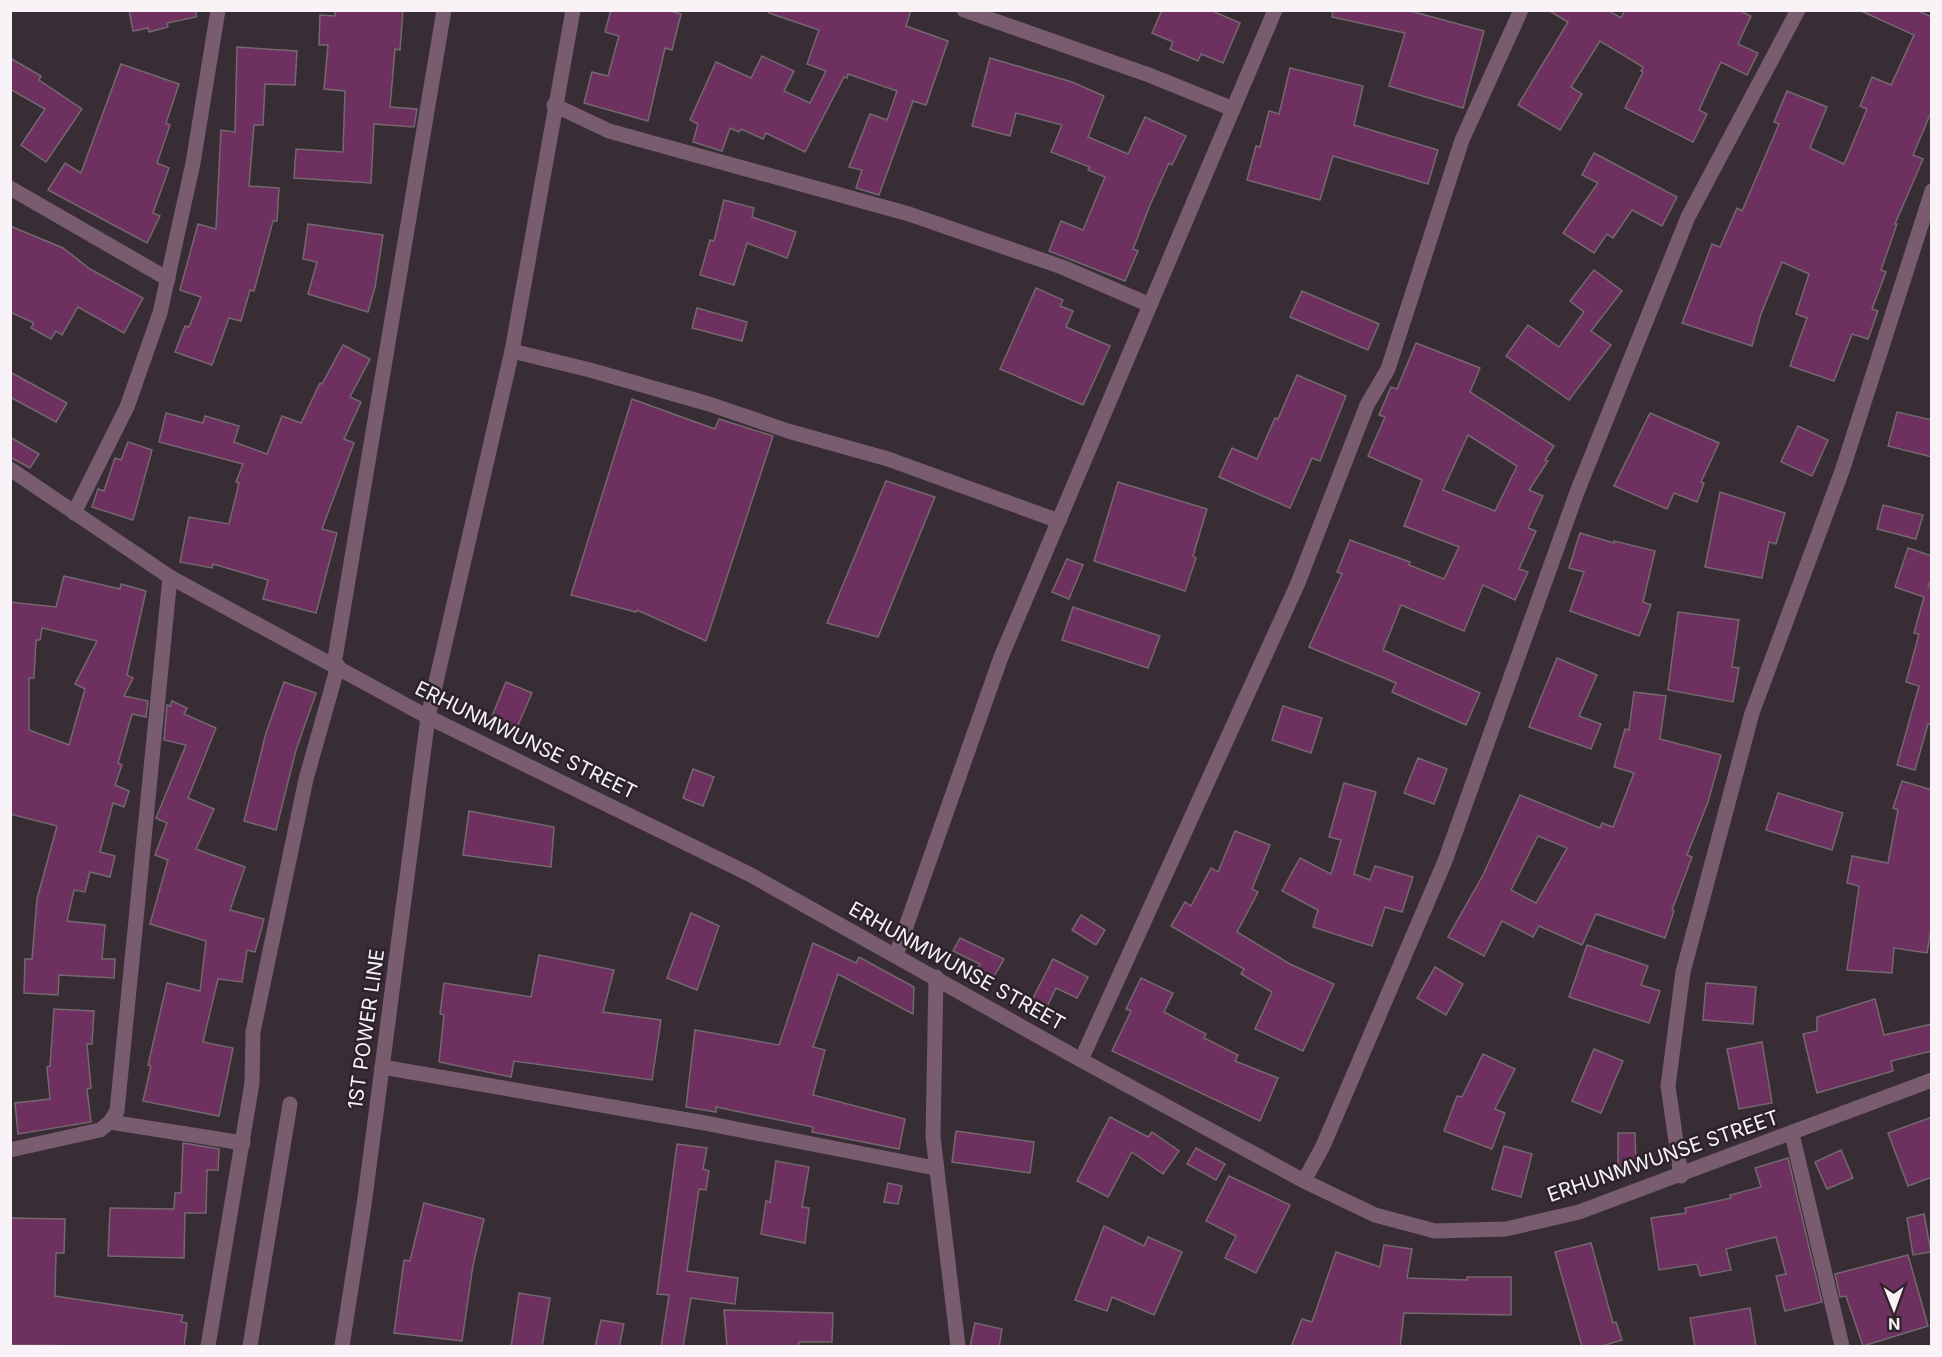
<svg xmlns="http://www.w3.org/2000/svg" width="1942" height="1357" font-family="Inter,sans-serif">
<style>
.building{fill:#6e305e;stroke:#746870;stroke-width:1.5;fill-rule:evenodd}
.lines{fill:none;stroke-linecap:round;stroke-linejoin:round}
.street{stroke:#795c6f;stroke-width:15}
.labels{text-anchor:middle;stroke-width:5;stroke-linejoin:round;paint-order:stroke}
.street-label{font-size:20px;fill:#f9f2f6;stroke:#2d232a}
</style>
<rect width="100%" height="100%" fill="#382d34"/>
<g class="building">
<path d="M129 10H196V17L167 23 168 27 149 32 148 28 133 31Z"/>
<path d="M335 10H403L400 50 395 49 390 107 417 109 414 127 374 124 371 183 294 178 296 149 343 152 345 91 324 89 328 45H319L320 15 335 16Z"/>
<path d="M611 10H666L681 14 672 50 665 48 648 121 584 103 592 72 608 76 619 36 605 32Z"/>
<path d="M770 10H911L906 26 948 41 926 105 913 101 879 195 856 188 862 170 849 167 870 114 887 120 897 91 848 74 847 78 844 77 805 152 766 133 763 139 741 129 739 132 730 128 722 151 693 142 698 124 690 120 716 62 751 78 762 56 794 71 784 91 810 103 826 71 807 64 819 30 769 13Z"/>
<path d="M1162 10H1210L1240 23 1223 63 1201 54 1198 61 1170 49 1173 42 1152 33Z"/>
<path d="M1333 10H1407L1484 31 1463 108 1389 86 1405 33 1332 17Z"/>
<path d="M1548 10H1608L1621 18 1625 10H1738L1751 16 1738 44 1758 53 1747 75 1721 62 1699 110 1707 114 1693 142 1625 108 1643 72 1641 71 1643 67 1600 41 1571 87 1582 94 1560 130 1518 105 1568 22Z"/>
<path d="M1859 10H1916L1932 17V110L1913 155 1923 159 1895 224H1897L1881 270 1886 272 1872 309 1878 311 1868 339 1852 334 1834 381 1790 366 1807 318 1796 314 1809 274 1782 262 1761 314 1752 346 1682 323 1712 244 1720 247 1737 208 1742 211 1779 124 1774 122 1787 91 1827 107 1810 148 1844 164 1867 109 1860 106 1872 77 1891 85 1914 35Z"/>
<path d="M237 47 297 51 295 85 265 84 263 125H254L249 186 279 188 277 221H273L254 291 250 290 241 321 229 318 212 365 175 352 185 326 189 327 201 297 180 290 198 224 216 229 221 130 235 132Z"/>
<path d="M10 58 41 76 39 80 82 109 46 162 21 145 45 109 10 89Z"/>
<path d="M990 58 1072 82 1104 96 1088 137 1128 154 1145 117 1186 136 1172 165 1169 163 1150 205 1133 249 1138 251 1125 281 1049 251 1061 221 1083 230 1105 177 1088 170 1090 167 1051 152 1062 125 1016 113 1010 136 972 126Z"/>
<path d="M121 64 179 84 166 123 170 125 157 163 169 168 153 213 160 216 147 243 48 190 65 163 81 173Z"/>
<path d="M1290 68 1363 86 1354 125 1438 150 1428 184 1333 156 1320 200 1247 180 1256 146 1260 147 1269 111 1279 114Z"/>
<path d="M1594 153 1677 197 1662 226 1632 210 1613 238 1607 234 1594 253 1563 233 1598 183 1582 175Z"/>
<path d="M724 200 754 208 752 217 796 232 787 258 747 243 734 285 700 275 710 240 714 241Z"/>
<path d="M308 224 383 235 375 287 368 312 308 294 317 262 303 259Z"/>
<path d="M10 226 63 248 90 269 143 298 124 333 78 307 62 335 56 331 51 339 31 328 34 323 10 312Z"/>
<path d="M1594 270 1622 291 1591 331 1611 345 1569 400 1506 356 1528 325 1559 347 1584 312 1570 301Z"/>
<path d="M1036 288 1063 300 1060 306 1073 311 1066 327 1110 346 1083 405 1000 369Z"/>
<path d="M1302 291 1379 324 1368 350 1290 317Z"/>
<path d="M697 308 747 322 742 341 692 328Z"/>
<path d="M1416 343 1480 368 1470 392 1554 446 1545 460 1548 461 1529 490 1543 496 1528 528 1536 531 1519 569 1528 572 1515 600 1483 585 1464 631 1401 605 1383 650 1480 693 1466 725 1392 692 1396 683 1309 647 1342 574 1337 572 1350 540 1410 562 1409 565 1444 579 1459 547 1404 526 1422 480 1368 456 1385 417 1379 415 1391 387 1397 389ZM1468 435 1517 466 1495 511 1443 490Z"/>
<path d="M343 345 370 359 350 397 361 402 344 439 354 443 322 529 337 533 316 613 263 599 268 580 213 564 212 568 180 562 189 517 229 524 239 483 236 482 243 464 159 442 166 413 203 423 205 416 239 426 234 442 267 454 282 416 301 423 320 383 322 384Z"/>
<path d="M10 372 67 403 56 422 10 397Z"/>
<path d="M1297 375 1346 396 1320 461 1312 458 1290 508 1219 477 1232 448 1257 459 1275 418 1278 419Z"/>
<path d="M632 399 715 429 719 419 773 436 706 641 637 610 636 612 571 595Z"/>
<path d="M1897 412 1932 420V457L1888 446Z"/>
<path d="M1650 413 1719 443 1701 482 1704 483 1697 502 1674 493 1667 509 1614 486Z"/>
<path d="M1798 426 1828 440 1812 476 1781 462Z"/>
<path d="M10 437 39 454 30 468 10 457Z"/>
<path d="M128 442 152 450 133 520 92 507 98 489 104 491 115 458 121 460Z"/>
<path d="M886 481 935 497 878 637 827 623Z"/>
<path d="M1118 482 1207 509 1193 556 1196 558 1185 591 1094 561Z"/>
<path d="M1720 492 1785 513 1776 544 1769 542 1762 578 1705 567Z"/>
<path d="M1883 505 1923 515 1916 539 1877 529Z"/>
<path d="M1580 533 1614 543V541L1655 551 1643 602 1651 605 1639 636 1570 611 1584 572 1569 568Z"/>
<path d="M1908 548 1932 556V578L1928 587 1932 588V725L1928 724 1915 770 1897 765 1919 686 1906 682 1919 634 1914 633 1924 597 1895 587Z"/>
<path d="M1067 559 1083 565 1069 599 1052 592Z"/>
<path d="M64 576 120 589 121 584 146 591 127 675 133 678 124 696 148 701 146 717 132 714 118 763 122 765 115 785 129 791 124 807 113 803 100 852 115 856 110 877 90 872 85 892 74 890 67 921 105 925 102 959H115L114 978 59 975 58 995 24 993 25 959H32L37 899 57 826 10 814V602L56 607ZM42 628 97 641 75 684 85 689 69 745 29 730V678H34L36 640H40Z"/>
<path d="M1073 607 1160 636 1148 668 1062 640Z"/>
<path d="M1678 612 1739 620 1732 667 1739 668 1733 702 1668 690Z"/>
<path d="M1557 658 1597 675 1579 716 1601 724 1591 749 1529 727Z"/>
<path d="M284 682 316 693 296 750 276 830 244 821 266 733Z"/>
<path d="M506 682 532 693 515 732 490 721Z"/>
<path d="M1634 692 1666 696 1660 739 1721 755 1708 802 1687 855 1692 857 1672 910 1674 911 1665 938 1596 914 1582 945 1539 926 1533 937 1502 921 1484 956 1448 937 1483 875 1520 795 1600 828 1602 823 1613 827 1634 773 1614 767 1625 729 1629 730ZM1538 836 1567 848 1536 903 1511 890Z"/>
<path d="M172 701 187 708 184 714 216 728 188 798 214 809 196 849 245 867 230 910 264 919 255 952 247 950 242 982 218 979 203 1042 233 1048 219 1116 143 1101 151 1066 148 1065 167 983 200 991 206 941 150 924 168 860 155 855 167 823 156 818 186 745 164 740 167 705 170 706Z"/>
<path d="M1283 706 1322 718 1311 753 1272 740Z"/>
<path d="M1418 758 1447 769 1434 804 1404 793Z"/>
<path d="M693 769 714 777 703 806 683 798Z"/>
<path d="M1902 781 1932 790V924L1927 953 1894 948 1892 973 1847 970 1859 886 1847 883 1852 856 1888 863 1898 810 1893 808Z"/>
<path d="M1344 783 1376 792 1354 874 1370 880 1375 866 1413 877 1402 912 1385 907 1372 946 1313 927 1318 910 1282 891 1300 858 1331 874 1341 840 1329 837Z"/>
<path d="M1778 793 1843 813 1832 850 1766 830Z"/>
<path d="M469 811 554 827 551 867 463 855Z"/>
<path d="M1235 831 1270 845 1252 889 1258 892 1237 932 1290 964 1334 984 1303 1051 1255 1029 1272 992 1241 974 1244 969 1171 926 1185 902 1191 906 1211 868 1218 872Z"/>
<path d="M691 913 719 926 697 990 667 978Z"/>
<path d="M1081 915 1105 930 1096 945 1072 930Z"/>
<path d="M960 938 1004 959 992 980 976 971 980 964 953 951Z"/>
<path d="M813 943 856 963 859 957 914 987 913 1014 838 974 813 1047 825 1050 813 1095 905 1119 899 1149 812 1132 813 1127 716 1107V1112L686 1107 695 1030 779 1045Z"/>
<path d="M1587 945 1648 966 1641 985 1660 991 1649 1023 1569 997Z"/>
<path d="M539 955 614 970 603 1012 661 1020 652 1080 514 1061 511 1077 439 1062 444 1015 440 1014 444 983 531 997Z"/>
<path d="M1053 959 1088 977 1077 998 1056 988 1044 1013 1029 1006Z"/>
<path d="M1435 967 1463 984 1446 1015 1417 998Z"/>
<path d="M1141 978 1173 993 1164 1012 1206 1034 1204 1038 1238 1055 1235 1061 1278 1078 1260 1121 1112 1051 1131 1011 1126 1009Z"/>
<path d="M1706 983 1756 987 1753 1024 1703 1020Z"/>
<path d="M1875 999 1884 1035 1932 1024V1051L1891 1061 1893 1071 1817 1093 1803 1034 1817 1031V1017Z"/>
<path d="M54 1009 94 1011 92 1044H87L91 1088 87 1089 91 1122 18 1134 15 1103 50 1099 47 1067 50 1066Z"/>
<path d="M1762 1042 1772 1103 1739 1109 1727 1049Z"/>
<path d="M1594 1049 1623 1061 1601 1113 1572 1101Z"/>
<path d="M1483 1054 1515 1069 1495 1109 1505 1113 1492 1149 1444 1131 1457 1096 1462 1097Z"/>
<path d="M1110 1117 1148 1137 1152 1132 1179 1151 1163 1174 1132 1152 1108 1197 1077 1181Z"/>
<path d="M1932 1117V1177L1908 1186 1888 1133Z"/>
<path d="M956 1131 1034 1142 1030 1173 952 1162Z"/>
<path d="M1618 1133H1635L1636 1166H1618Z"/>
<path d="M183 1143 219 1149 218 1170H207L206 1213H185L184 1258 108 1256 110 1208 174 1209 175 1193H181Z"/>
<path d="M677 1144 707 1148 703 1169 709 1171 706 1190 699 1189 687 1271 738 1278 735 1304 691 1298 683 1347H661L669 1295 657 1294Z"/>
<path d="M1504 1146 1532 1154 1521 1197 1492 1189Z"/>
<path d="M1196 1148 1225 1164 1216 1180 1187 1164Z"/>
<path d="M1841 1150 1853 1178 1827 1189 1815 1162Z"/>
<path d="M1788 1158 1822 1302 1785 1311 1776 1276 1786 1274 1776 1237 1726 1249 1731 1270 1700 1276 1697 1264 1659 1270 1651 1218 1686 1213 1685 1208 1731 1198 1730 1195 1761 1187 1755 1168Z"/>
<path d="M776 1161 809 1167 802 1207 809 1208 805 1243 761 1234 766 1201 770 1202Z"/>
<path d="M1229 1176 1290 1205 1256 1273 1225 1258 1236 1236 1206 1221Z"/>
<path d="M888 1183 902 1186 898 1204 884 1202Z"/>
<path d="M424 1203 484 1219 473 1265 462 1341 394 1333 404 1260 410 1261Z"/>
<path d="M1924 1214 1931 1252 1913 1255 1907 1218Z"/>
<path d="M10 1218 65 1219 64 1253H56L55 1296 183 1315 181 1322 187 1323 184 1347 10 1345Z"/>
<path d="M1104 1226 1144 1246 1148 1237 1182 1252 1154 1315 1112 1297 1107 1311 1075 1300Z"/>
<path d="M1591 1243 1613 1323 1616 1322 1622 1340 1599 1347H1582L1555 1252Z"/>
<path d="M1384 1245 1412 1249 1407 1278 1467 1280V1277H1511V1315L1404 1313 1400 1347H1291L1302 1319 1312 1322 1336 1252 1380 1267Z"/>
<path d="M1908 1255 1928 1326 1863 1346 1846 1296 1840 1297 1835 1274Z"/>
<path d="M519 1293 550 1298 542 1347H511Z"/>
<path d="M1750 1308 1756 1347H1695L1690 1318Z"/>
<path d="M724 1310 833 1313 832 1342H799V1347H727Z"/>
<path d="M601 1320 624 1324 619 1347H595Z"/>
<path d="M975 1323 1002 1329 999 1347H970Z"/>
</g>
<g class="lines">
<g class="street">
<path d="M964 10 1149 75 1233 109"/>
<path d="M554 105 609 131 909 214 1062 267 1150 305"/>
<path d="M10 188 168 279"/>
<path d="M512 351 590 370 709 404 788 431 888 459 1059 521"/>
<path d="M10 469 170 577 428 717 749 874 1081 1060 1304 1181 1375 1215 1435 1231 1506 1229 1579 1212 1932 1080"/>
<path d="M74 513 127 407 160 313 193 163 218 10"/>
<path d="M334 664 444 10"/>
<path d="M896 955 1001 657 1275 10"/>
<path d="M936 977 933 1137 958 1346"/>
<path d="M1081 1060 1298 583 1367 405 1388 369 1462 140 1521 10"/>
<path d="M382 1067 705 1123 935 1168"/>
<path d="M110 1122 243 1143"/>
<path d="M1792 1134 1842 1346"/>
<path d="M10 1150 100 1130 110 1122 117 1111 170 577"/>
<path d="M1681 1176 1668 1086 1683 972 1752 713 1842 471 1932 191"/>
<path d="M1304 1181 1323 1146 1445 861 1577 492 1688 217 1798 10"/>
<path d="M208 1346 252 1083 253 1032 306 779 338 666"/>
<path d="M250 1346 290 1104"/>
<path d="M342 1346 364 1205 428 717 512 351 573 10"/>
</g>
</g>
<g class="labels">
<g class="street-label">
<text transform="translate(526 740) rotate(26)" y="7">ERHUNMWUNSE STREET</text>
<text transform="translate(957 966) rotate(29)" y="7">ERHUNMWUNSE STREET</text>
<text transform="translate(366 1029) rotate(-82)" y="7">1ST POWER LINE</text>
<text transform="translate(1663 1156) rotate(-19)" y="7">ERHUNMWUNSE STREET</text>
</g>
</g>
<rect width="1942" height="1357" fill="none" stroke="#f9f2f6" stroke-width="24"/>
<g transform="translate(1894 1309) rotate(179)" stroke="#2d232a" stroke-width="4.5" paint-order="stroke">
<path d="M0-4.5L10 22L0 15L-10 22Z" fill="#f9f2f6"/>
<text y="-9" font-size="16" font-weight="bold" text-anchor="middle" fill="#f9f2f6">N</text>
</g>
</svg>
